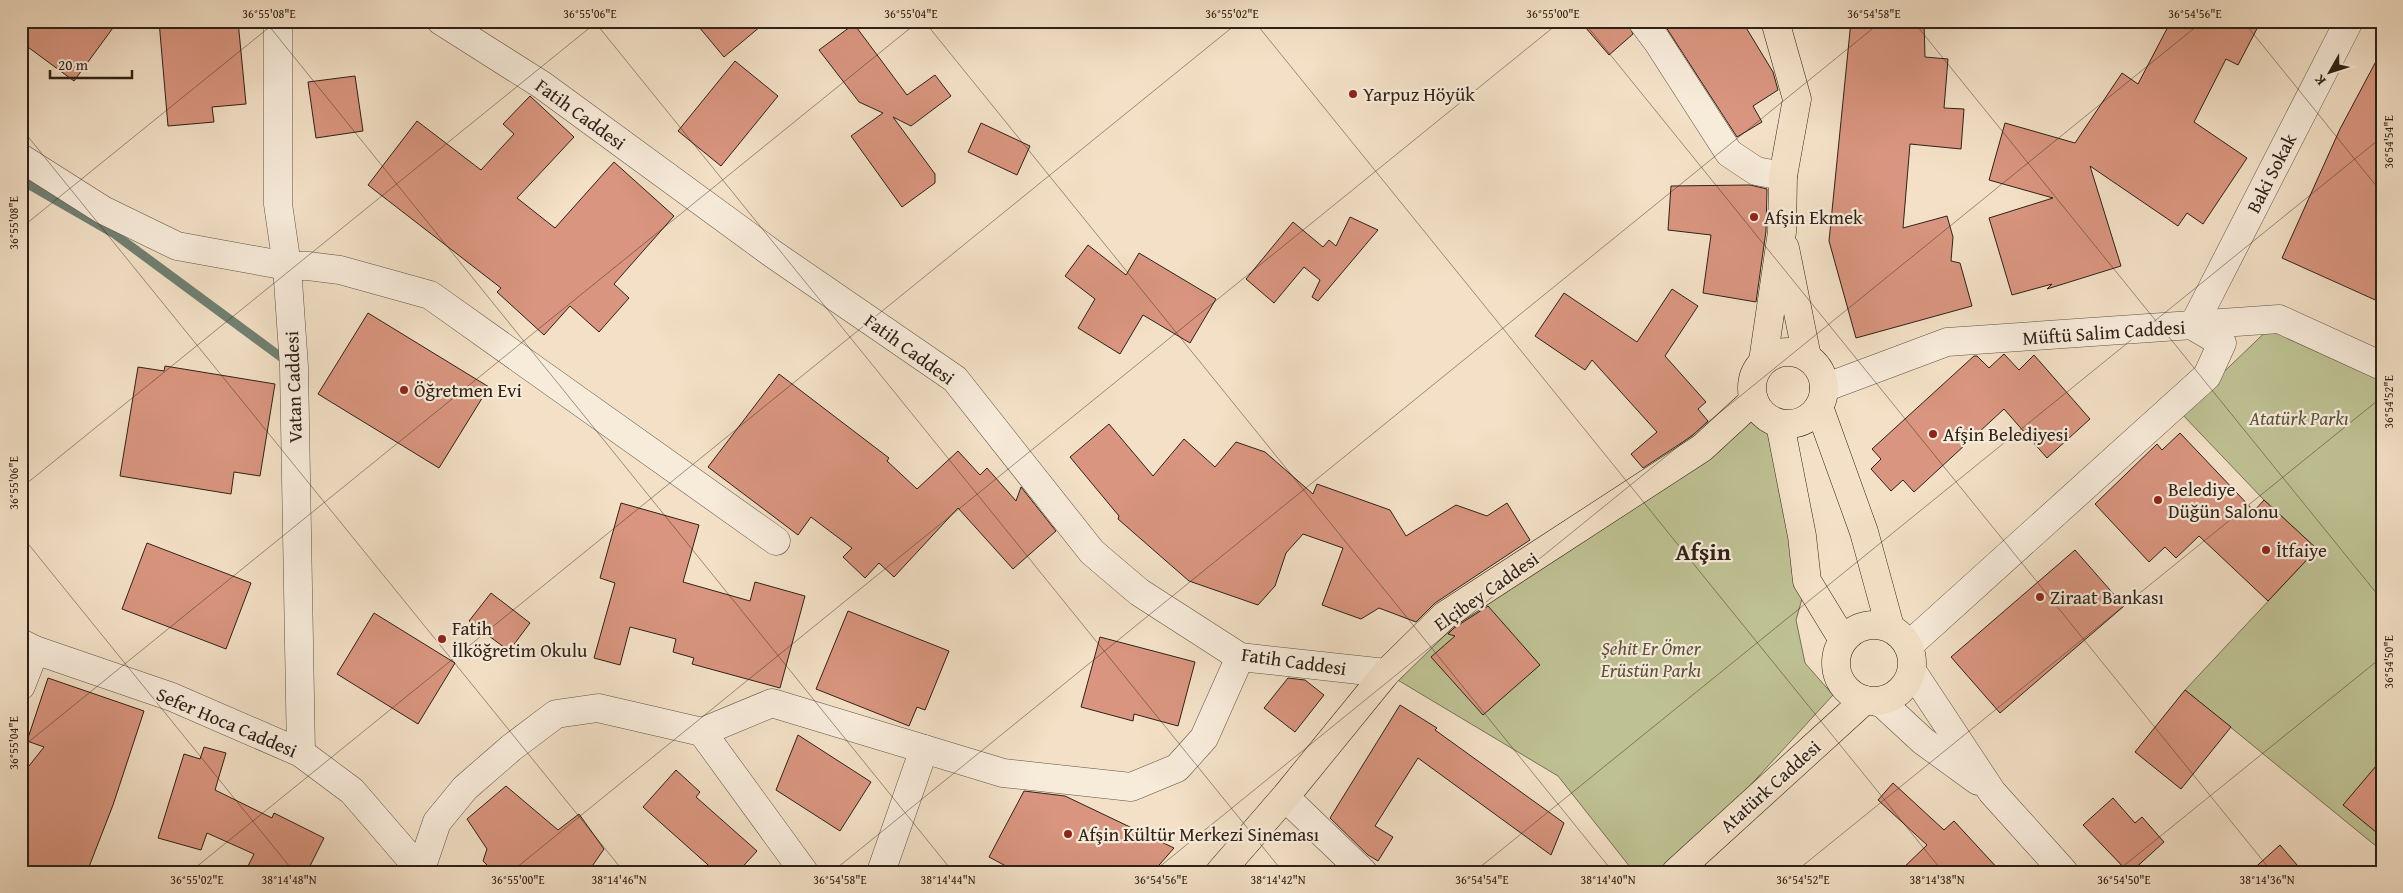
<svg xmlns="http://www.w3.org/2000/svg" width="2403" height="893" font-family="'Gentium Book Plus',serif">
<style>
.green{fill:#bec193;stroke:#767255}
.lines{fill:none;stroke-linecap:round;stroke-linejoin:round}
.stream{stroke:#708073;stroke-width:9}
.building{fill:#d9957f;stroke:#2f2217}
.minor-casing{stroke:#605243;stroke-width:29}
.major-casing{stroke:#2f2217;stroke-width:29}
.minor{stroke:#f7ebda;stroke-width:28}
.major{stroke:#f3e0c6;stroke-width:28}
.ticks{fill:none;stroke:#2f2217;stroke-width:1;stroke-opacity:0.45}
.poi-dot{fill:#8f2418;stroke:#f7ebda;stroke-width:2}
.labels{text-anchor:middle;stroke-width:4.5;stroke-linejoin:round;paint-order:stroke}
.poi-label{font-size:19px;fill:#2f2217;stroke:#f7ebda;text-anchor:start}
.street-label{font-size:19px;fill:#2f2217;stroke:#f7ebda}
.park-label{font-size:19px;font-style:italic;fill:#5a523c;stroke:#f7ebda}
.district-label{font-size:24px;font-weight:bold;fill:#2f2217;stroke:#f7ebda}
.neatline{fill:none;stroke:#2f2217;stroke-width:2}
.ticks-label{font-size:12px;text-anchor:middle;fill:#2f2217}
</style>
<rect width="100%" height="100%" fill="#f3e0c6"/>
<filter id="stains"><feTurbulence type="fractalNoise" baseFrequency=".004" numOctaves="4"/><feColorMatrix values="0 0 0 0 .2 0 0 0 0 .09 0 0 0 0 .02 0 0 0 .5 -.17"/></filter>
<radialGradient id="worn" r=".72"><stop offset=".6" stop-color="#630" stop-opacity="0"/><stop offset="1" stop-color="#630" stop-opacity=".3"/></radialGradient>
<g class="green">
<path d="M2279 319 2382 366V851L2185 690 2317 549 2264 500 2181 413Z"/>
<path d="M1760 411 1769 419 1807 581 1796 620 1805 663 1833 695 1671 872H1634L1558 776 1386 673Z"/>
</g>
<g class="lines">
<path class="stream" d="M21 180 113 233 289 363"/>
</g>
<g class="building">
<path d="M21 21H118L74 81 21 42Z"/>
<path d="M159 21H238L246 104 212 107 214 122 168 126Z"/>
<path d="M694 21H767L724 57Z"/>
<path d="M1580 21H1627L1633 34 1609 55Z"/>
<path d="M1662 21H1742L1773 72 1778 90 1753 106 1762 122 1737 137Z"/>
<path d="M1851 21H1924L1925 57 1948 59 1944 108 1964 109 1961 149 1910 144 1903 228 1947 216 1953 237 1951 261 1960 263 1972 306 1856 338 1829 241Z"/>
<path d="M2171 21H2261L2238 65 2226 59 2194 122 2247 158 2203 224 2187 213 2178 226 2090 166 2121 266 2047 289 2052 284 2012 295 1989 218 2053 198 1989 180 2005 123 2075 143 2122 73 2138 84Z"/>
<path d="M854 24 907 95 935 75 951 96 911 126 893 117 935 174V183L902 207 851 136 883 113 859 102 819 50Z"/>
<path d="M2382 50V303L2282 258 2340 129Z"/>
<path d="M735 61 778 96 721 166 678 131Z"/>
<path d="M355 76 363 131 316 138 308 82Z"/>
<path d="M530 96 574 137 517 198 555 228 614 162 674 216 614 284 629 298 599 332 570 306 544 335 497 292 501 288 368 185 417 121 481 170 514 134 503 124Z"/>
<path d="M981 123 1030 146 1017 175 968 152Z"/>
<path d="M1750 185 1767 189 1766 231 1756 302 1703 293 1711 235 1668 230 1671 186Z"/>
<path d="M1350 217 1378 230 1318 301 1312 297 1320 280 1304 267 1274 303 1246 279 1293 222 1323 247 1329 240 1336 246Z"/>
<path d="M1088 245 1126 275 1139 253 1216 299 1190 343 1143 315 1120 354 1078 328 1095 299 1065 276Z"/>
<path d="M1672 289 1698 306 1665 356 1706 402 1698 409 1708 421 1692 436 1643 468 1631 454 1657 432 1592 360 1585 370 1535 336 1564 293 1637 342Z"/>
<path d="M368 313 489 387 439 468 318 394Z"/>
<path d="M2004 354 2019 370 2034 355 2090 419 2047 458 2004 409 1914 492 1903 480 1891 491 1871 469 1881 459 1872 449 1974 356H1977L1989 368Z"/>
<path d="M165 366 275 384 260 476 234 472 231 494 120 476 138 367 164 371Z"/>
<path d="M779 374 889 458 887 461 917 489 958 451 980 475 987 468 1016 501 1021 487 1056 531 1013 569 958 508 894 577 879 563 865 578 843 557 852 548 811 517 798 535 708 467Z"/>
<path d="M1109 424 1153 476 1184 439 1215 467 1236 442 1265 452 1313 494 1317 484 1390 510 1406 536 1456 505 1487 516 1507 503 1530 540 1435 603 1416 622 1379 608 1361 619 1322 605 1343 548 1303 534 1286 553 1275 586 1258 605 1189 581 1118 519 1119 516 1070 457Z"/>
<path d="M2180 433 2254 511 2264 500 2317 549 2268 601 2199 536 2176 558 2165 547 2149 562 2095 504 2157 444 2162 450Z"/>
<path d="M621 503 699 525 683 582 750 601 755 582 805 596 780 688 692 664 694 658 673 652 676 639 630 627 620 665 594 658 615 583 600 578Z"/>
<path d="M147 543 251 583 226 649 122 609Z"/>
<path d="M2075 550 2124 606 2000 713 1951 657Z"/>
<path d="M491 593 530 623 509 651 469 621Z"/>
<path d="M1488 606 1540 665 1483 715 1431 657 1455 636 1448 634 1454 628Z"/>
<path d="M848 611 949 651 925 710 917 707 909 726 816 689Z"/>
<path d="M374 613 455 663 418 724 337 674Z"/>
<path d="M1100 637 1195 662 1178 726 1134 714 1133 721 1081 707Z"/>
<path d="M48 678 144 711 113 805 87 872H21V776L44 747 27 741Z"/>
<path d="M1288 678 1305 680 1324 695 1295 732 1264 708Z"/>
<path d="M2185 690 2231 727 2181 789 2135 752Z"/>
<path d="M1400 705 1437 728 1435 730 1564 823 1551 855 1418 758 1375 826 1393 837 1378 861 1368 855 1330 818Z"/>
<path d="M798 735 871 782 840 831 776 790Z"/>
<path d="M204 747 226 753 215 790 272 818 274 813 324 838 307 872H245L254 854 207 833 201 850 158 838 184 754 200 759Z"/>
<path d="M2382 759V837L2343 805Z"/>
<path d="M676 770 700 792 696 797 757 851 738 872H716L643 807Z"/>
<path d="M1893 783 1944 830 1954 821 2001 872H1899L1927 845 1878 800Z"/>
<path d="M506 786 558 830 579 814 604 849 588 872H494L483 861 487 849 467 819Z"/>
<path d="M1024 791 1065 796 1174 848 1153 872H1017L989 857Z"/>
<path d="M2113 798 2135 823 2142 817 2164 842 2131 872H2128L2083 825Z"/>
<path d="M2280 845 2303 872H2250Z"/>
</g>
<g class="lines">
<g class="minor-casing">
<g id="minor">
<path d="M278 21V204L287 266 294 367 301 753"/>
<path d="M441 21 542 85 773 254 955 379 1092 552 1139 592 1240 657 1386 673"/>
<path d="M1642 21 1657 41 1729 153 1756 171 1783 176"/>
<path d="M21 158 103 210 177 246 287 266H308L340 270 430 295 776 541"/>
<path d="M1824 388 1947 342 2279 319 2382 366"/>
<path d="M21 643 35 650 172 697 301 753 352 791 422 872"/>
<path d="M1908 646 2207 376 2222 343 2193 326 2349 21"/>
<path d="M1912 671 1992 792 2064 872"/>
<path d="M21 686 35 650"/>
<path d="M1877 702 1883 704 1923 741 1978 781"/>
<path d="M702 732 804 872"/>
<path d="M1285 797 1363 872"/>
<path d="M420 872 437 822 465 788 511 748 556 714 598 708 702 732 772 703 1003 773 1131 787 1177 768 1204 738 1240 657"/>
<path d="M881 872 924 749"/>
</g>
</g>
<g class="major-casing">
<g id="major">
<path d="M1785 248 1807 357"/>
<circle cx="1788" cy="388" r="36"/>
<path d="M1763 361 1782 232 1783 176 1797 99 1775 21"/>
<path d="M1819 407 1864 532 1890 627"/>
<path d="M1780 424 1802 536 1807 581 1843 640"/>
<circle cx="1874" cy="663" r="38"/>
<path d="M1220 872 1285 797 1386 673 1444 616 1702 448 1754 400"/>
<path d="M1676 872 1865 700"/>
</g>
</g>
<use href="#minor" class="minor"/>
<use href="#major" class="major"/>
</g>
<path class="ticks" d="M265 21 953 872M594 21 1283 872M924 21 1613 872M1254 21 1943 872M1583 21 2272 872M1913 21 2382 600M2243 21 2382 193M21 128 624 872M21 228 277 21M21 488 598 21M21 535 294 872M21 748 919 21M190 872 1240 21M511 872 1561 21M832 872 1882 21M1153 872 2203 21M1474 872 2382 137M1795 872 2382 397M2116 872 2382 657"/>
<g class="poi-dot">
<circle cx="1353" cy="94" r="5"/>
<circle cx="1754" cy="217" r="5"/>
<circle cx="404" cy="390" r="5"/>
<circle cx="1933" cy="434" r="5"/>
<circle cx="2158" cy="500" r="5"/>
<circle cx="2266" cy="550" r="5"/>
<circle cx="2040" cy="597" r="5"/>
<circle cx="442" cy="639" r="5"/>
<circle cx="1068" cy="834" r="5"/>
</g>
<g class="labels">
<g class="poi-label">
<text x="1363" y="101">Yarpuz Höyük</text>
<text x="1764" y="224">Afşin Ekmek</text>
<text x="414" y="397">Öğretmen Evi</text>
<text x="1943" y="441">Afşin Belediyesi</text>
<text x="2168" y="496">Belediye<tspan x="2168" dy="22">Düğün Salonu</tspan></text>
<text x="2276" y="557">İtfaiye</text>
<text x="2050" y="604">Ziraat Bankası</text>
<text x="452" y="635">Fatih<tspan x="452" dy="22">İlköğretim Okulu</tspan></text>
<text x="1078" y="841">Afşin Kültür Merkezi Sineması</text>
</g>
<g class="street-label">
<text transform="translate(581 114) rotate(36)" y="7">Fatih Caddesi</text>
<text transform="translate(2271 173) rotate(-63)" y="7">Baki Sokak</text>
<text transform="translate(2104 332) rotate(-4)" y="7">Müftü Salim Caddesi</text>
<text transform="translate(910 349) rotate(36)" y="7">Fatih Caddesi</text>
<text transform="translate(293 387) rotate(-92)" y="7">Vatan Caddesi</text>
<text transform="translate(1486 591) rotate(-35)" y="7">Elçibey Caddesi</text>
<text transform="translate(1294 661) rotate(8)" y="7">Fatih Caddesi</text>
<text transform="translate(227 722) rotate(23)" y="7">Sefer Hoca Caddesi</text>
<text transform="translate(1770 786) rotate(-42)" y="7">Atatürk Caddesi</text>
</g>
<g class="park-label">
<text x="2299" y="425">Atatürk Parkı</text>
<text x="1651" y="655">Şehit Er Ömer<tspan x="1651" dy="22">Erüstün Parkı</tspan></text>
</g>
<g class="district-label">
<text x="1703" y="560">Afşin</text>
</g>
</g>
<rect width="2403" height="893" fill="none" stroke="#f3e0c6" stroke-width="55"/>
<g transform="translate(2330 72) rotate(231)" stroke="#f7ebda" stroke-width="4" paint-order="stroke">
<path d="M0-4L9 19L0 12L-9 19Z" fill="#2f2217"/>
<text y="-8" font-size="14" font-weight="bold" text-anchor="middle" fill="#2f2217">K</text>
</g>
<path d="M50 70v8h82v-8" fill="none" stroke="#2f2217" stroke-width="2.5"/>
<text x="58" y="70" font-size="15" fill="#2f2217" stroke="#f7ebda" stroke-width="4" paint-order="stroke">20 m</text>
<rect x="28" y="28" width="2348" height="838" class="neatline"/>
<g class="ticks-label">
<text x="269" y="18">36°55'08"E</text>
<text x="590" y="18">36°55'06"E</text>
<text x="911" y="18">36°55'04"E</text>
<text x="1232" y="18">36°55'02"E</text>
<text x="1553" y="18">36°55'00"E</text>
<text x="1874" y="18">36°54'58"E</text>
<text x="2195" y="18">36°54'56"E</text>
<text transform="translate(2389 142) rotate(-90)" y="4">36°54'54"E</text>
<text transform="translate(14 223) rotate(-90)" y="4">36°55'08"E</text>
<text transform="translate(2389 402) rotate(-90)" y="4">36°54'52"E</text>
<text transform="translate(14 483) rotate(-90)" y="4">36°55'06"E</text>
<text transform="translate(2389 662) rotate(-90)" y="4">36°54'50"E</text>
<text transform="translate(14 743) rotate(-90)" y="4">36°55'04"E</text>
<text x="197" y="884">36°55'02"E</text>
<text x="289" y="884">38°14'48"N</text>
<text x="518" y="884">36°55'00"E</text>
<text x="619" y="884">38°14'46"N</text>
<text x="840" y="884">36°54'58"E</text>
<text x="948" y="884">38°14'44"N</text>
<text x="1161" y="884">36°54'56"E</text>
<text x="1278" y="884">38°14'42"N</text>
<text x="1482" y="884">36°54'54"E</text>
<text x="1608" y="884">38°14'40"N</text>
<text x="1803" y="884">36°54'52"E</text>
<text x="1937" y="884">38°14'38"N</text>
<text x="2124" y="884">36°54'50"E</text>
<text x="2267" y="884">38°14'36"N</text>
</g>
<rect width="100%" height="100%" filter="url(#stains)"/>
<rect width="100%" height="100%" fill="url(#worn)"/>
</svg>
